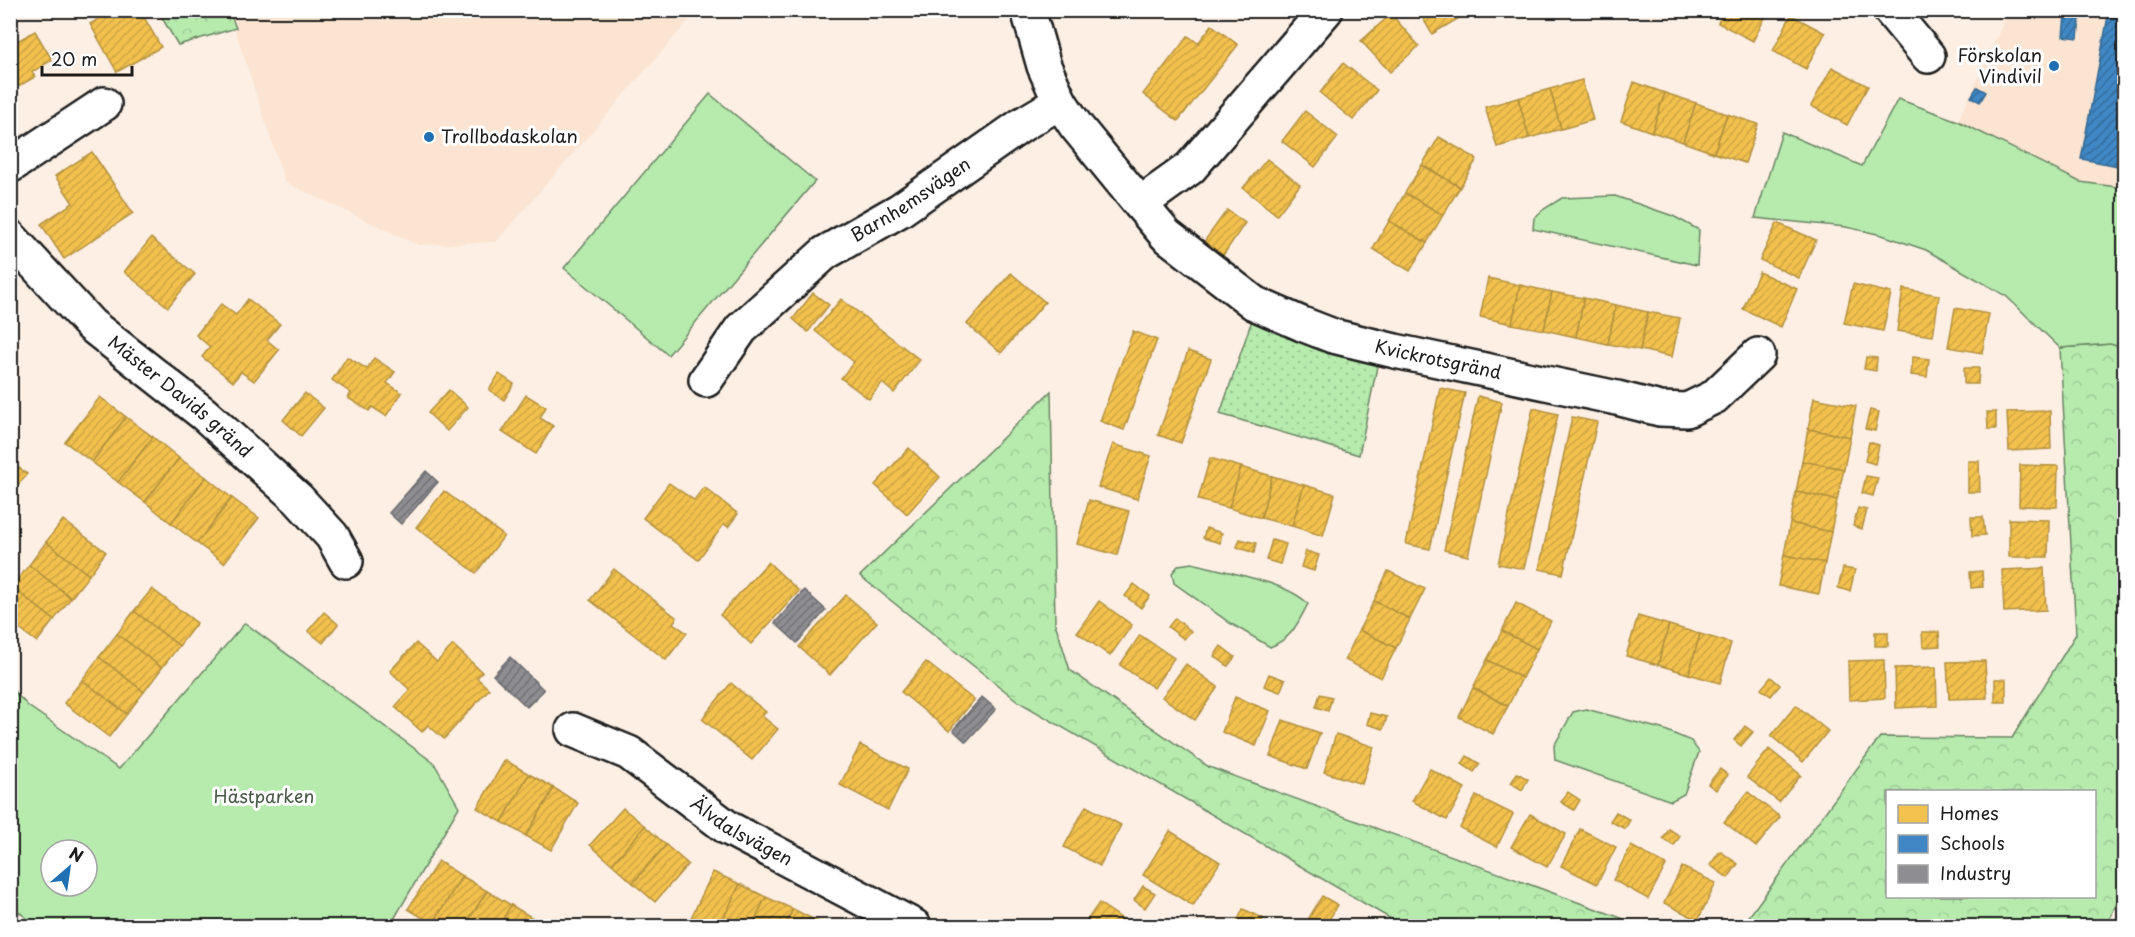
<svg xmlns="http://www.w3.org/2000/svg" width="2135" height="937" font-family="'Playpen Sans',sans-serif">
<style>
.built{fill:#fbe4d1}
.grass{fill:url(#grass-dots);stroke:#698464;stroke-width:1.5}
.forest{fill:url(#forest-crowns);stroke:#698464;stroke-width:1.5;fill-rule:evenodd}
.park{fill:#b6ebad;stroke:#698464;stroke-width:1.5;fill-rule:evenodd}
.homes{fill:url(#homes-hatch);stroke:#b2903f;stroke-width:1.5}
.schools{fill:url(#schools-hatch);stroke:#346892;stroke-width:1.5}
.industry{fill:url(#industry-hatch);stroke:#6b6b6f;stroke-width:1.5}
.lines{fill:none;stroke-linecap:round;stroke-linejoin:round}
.minor-casing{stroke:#1c1c1c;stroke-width:38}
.minor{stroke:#fff;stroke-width:33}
.poi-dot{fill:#1f6fb2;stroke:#fff;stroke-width:2}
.labels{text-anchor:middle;stroke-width:6;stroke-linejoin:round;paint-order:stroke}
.poi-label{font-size:18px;fill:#1c1c1c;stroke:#fff;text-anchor:end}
.street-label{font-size:18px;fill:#1c1c1c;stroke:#fff}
.park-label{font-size:18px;fill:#4a5a48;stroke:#fff}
</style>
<defs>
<pattern id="grass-dots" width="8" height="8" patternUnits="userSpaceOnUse" patternTransform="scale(1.5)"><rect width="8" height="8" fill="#b6ebad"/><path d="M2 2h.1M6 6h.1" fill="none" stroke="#9cc994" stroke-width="1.8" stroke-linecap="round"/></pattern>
<pattern id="forest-crowns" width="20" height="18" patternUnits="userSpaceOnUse" patternTransform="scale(1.5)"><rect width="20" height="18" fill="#b6ebad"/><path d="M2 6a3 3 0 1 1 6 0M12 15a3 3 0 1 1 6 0" fill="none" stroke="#9cc994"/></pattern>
<pattern id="homes-hatch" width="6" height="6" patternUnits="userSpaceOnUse" patternTransform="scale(1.5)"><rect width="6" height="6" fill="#f2c14e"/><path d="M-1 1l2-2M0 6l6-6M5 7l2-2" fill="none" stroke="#cfa544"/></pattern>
<pattern id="schools-hatch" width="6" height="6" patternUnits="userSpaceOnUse" patternTransform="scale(1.5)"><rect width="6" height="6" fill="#3f88c5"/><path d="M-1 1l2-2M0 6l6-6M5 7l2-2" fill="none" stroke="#346e9f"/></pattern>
<pattern id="industry-hatch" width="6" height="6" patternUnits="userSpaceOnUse" patternTransform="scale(1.5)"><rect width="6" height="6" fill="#8d8d92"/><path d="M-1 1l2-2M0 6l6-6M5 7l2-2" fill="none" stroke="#727276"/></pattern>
</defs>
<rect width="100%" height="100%" fill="#fdefe4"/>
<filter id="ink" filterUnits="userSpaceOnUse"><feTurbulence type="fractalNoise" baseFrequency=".0167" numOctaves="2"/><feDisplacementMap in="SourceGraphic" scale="12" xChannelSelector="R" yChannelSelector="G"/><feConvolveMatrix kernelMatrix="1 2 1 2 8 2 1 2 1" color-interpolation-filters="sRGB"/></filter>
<g filter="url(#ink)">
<g class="built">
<path d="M229 11H697L496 242 418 245 285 182Z"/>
<path d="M2009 11H2124V188L2080 182 1958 121Z"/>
</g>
<path class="grass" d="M1253 317 1378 362 1359 455 1220 414Z"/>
<g class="forest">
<path d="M158 11H229L236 28 178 45Z"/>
<path d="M2111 344 2124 348V444L2123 457 2124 458V888L2106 926H1742L1880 737 2012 738 2076 634 2060 348ZM1888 792H2094V896H1888Z"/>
<path d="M1051 391 1055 623 1070 670 1209 767 1643 926H1403L1019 702 860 576Z"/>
</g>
<g class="park">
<path d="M710 94 815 181 668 355 564 268Z"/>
<path d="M1898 99 1958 121 2080 182 2124 188V348L2110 344 2060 348 2006 296 1926 250 1882 235 1846 227 1755 218 1782 132 1862 166Z"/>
<path d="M1615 196 1673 216 1699 230 1697 265 1533 229 1534 218 1544 209 1562 198Z"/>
<path d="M1192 563C1222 571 1288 582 1308 604 1297 624 1293 638 1270 647L1230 623 1174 583 1172 573 1179 565Z"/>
<path d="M245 623 434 763 459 807 390 926H36L11 905V688L28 706 119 769ZM51 850H87V886H51Z"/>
<path d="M1586 709 1665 730 1691 741 1699 752 1684 794 1671 801 1555 760 1554 746 1573 712Z"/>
</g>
<g class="homes">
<path d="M113 10H140L161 47 117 72 90 24Z"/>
<path d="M1418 10H1464L1466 14 1432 34Z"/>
<path d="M1724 10H1769L1753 41 1718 23Z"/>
<path d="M1391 14 1419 46 1390 72 1361 41Z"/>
<path d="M1791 15 1825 33 1806 69 1773 51Z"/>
<path d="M1212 25 1238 45 1178 121 1143 94 1188 36 1198 43Z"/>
<path d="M35 31 52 60 32 72 35 77 10 91V45Z"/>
<path d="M1343 63 1377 90 1353 120 1320 93Z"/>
<path d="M1832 67 1868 86 1847 125 1811 106Z"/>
<path d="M1582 80 1593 120 1561 129 1550 89Z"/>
<path d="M1634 82 1665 93 1652 132 1621 121Z"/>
<path d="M1550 89 1561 129 1529 138 1518 98Z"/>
<path d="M1665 93 1696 103 1683 142 1652 132Z"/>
<path d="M1518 98 1529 138 1497 147 1485 107Z"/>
<path d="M1696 103 1727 114 1714 153 1683 142Z"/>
<path d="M1305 111 1338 137 1315 167 1282 141Z"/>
<path d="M1727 114 1758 124 1745 163 1714 153Z"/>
<path d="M1439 137 1477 159 1460 187 1422 165Z"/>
<path d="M92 152 133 213 64 259 41 224 73 203 55 176Z"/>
<path d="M1267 159 1300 185 1277 215 1243 188Z"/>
<path d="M1422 165 1460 187 1443 215 1405 193Z"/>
<path d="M1405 193 1443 215 1427 243 1389 221Z"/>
<path d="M1227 210 1245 223 1222 257 1203 243Z"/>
<path d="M1389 221 1427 243 1410 271 1373 249Z"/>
<path d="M1777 223 1816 240 1799 278 1760 260Z"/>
<path d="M151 238 195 274 168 307 124 272Z"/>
<path d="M1759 272 1797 289 1781 327 1743 309Z"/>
<path d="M1011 273 1045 302 1001 353 967 324Z"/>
<path d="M1488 278 1520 285 1512 324 1480 317Z"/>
<path d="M1853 284 1891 293 1883 331 1844 323Z"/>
<path d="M1520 285 1552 292 1544 330 1512 324Z"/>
<path d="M1903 289 1939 295 1933 336 1897 331Z"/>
<path d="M1552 292 1584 298 1576 337 1544 330Z"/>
<path d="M813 293 829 305 808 332 793 319Z"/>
<path d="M1584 298 1616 305 1608 344 1576 337Z"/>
<path d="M248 299 280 324 267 340 279 350 254 381 241 372 233 382 202 357 210 347 196 335 221 304 236 315Z"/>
<path d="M841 299 920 360 894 393 882 383 869 399 841 378 854 362 815 331Z"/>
<path d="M1616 305 1648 312 1640 350 1608 344Z"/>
<path d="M1955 308 1989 314 1982 353 1948 347Z"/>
<path d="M1648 312 1680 318 1672 357 1640 350Z"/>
<path d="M1133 331 1157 340 1124 430 1100 421Z"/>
<path d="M1188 351 1211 359 1181 443 1158 435Z"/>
<path d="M347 357 367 369 374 358 395 372 387 383 402 393 386 416 372 407 369 411 348 398 351 393 332 380Z"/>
<path d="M1866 357 1877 358 1876 371 1864 369Z"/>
<path d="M1913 357 1929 359 1927 377 1911 375Z"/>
<path d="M1964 368H1979L1978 384H1964Z"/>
<path d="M499 374 514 384 504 400 489 390Z"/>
<path d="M1440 388 1465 393 1430 549 1406 544Z"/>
<path d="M449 390 468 407 447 431 428 413Z"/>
<path d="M305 393 324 408 301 436 283 420Z"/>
<path d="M526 395 546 407 540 418 553 426 536 454 502 432Z"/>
<path d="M1478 396 1502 402 1468 556 1444 550Z"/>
<path d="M100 397 126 417 92 462 65 442Z"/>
<path d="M1814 398 1856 406 1850 437 1808 429Z"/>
<path d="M1533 408 1558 414 1524 569 1498 564Z"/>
<path d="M1870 410 1879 412 1875 431 1865 429Z"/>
<path d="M2050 411 2051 449 2009 451 2007 412Z"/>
<path d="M1987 412H1996V429H1988Z"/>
<path d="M126 417 153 437 118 482 92 462Z"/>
<path d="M1572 417 1597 422 1563 574 1539 569Z"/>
<path d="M1808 429 1850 437 1844 469 1802 461Z"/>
<path d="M153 437 179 458 145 502 118 482Z"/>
<path d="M1869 442 1879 445 1875 464 1865 461Z"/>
<path d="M1113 444 1151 456 1137 499 1098 487Z"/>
<path d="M909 448 940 477 907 514 875 485Z"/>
<path d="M179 458 206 477 171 523 145 502Z"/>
<path d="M1210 458 1241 467 1229 508 1198 500Z"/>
<path d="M10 461 27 474 10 495Z"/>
<path d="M1802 461 1844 469 1837 500 1796 492Z"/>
<path d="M1968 461H1979L1980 492H1968Z"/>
<path d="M2020 465 2058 466 2057 507 2019 506Z"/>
<path d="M1241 467 1272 476 1261 518 1229 508Z"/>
<path d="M1272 476 1304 485 1292 526 1261 518Z"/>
<path d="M1866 476 1878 478 1873 496 1862 493Z"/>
<path d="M206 477 232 498 197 543 171 523Z"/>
<path d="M669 483 694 500 704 487 738 514 728 527 724 524 698 560 643 518Z"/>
<path d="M1304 485 1335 494 1323 536 1292 526Z"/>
<path d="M444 491 504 536 476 573 416 527Z"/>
<path d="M1796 492 1837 500 1831 532 1790 523Z"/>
<path d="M232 498 259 518 224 563 197 543Z"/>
<path d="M1089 500 1129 511 1117 555 1077 544Z"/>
<path d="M1858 508 1867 510 1862 529 1853 526Z"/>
<path d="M1971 517H1983L1985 535 1972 536Z"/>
<path d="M2009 519 2049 520 2048 557H2009Z"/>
<path d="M63 520 106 552 89 575 46 542Z"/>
<path d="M1790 523 1831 532 1825 563 1784 555Z"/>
<path d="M1206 528 1222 533 1220 543 1203 538Z"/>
<path d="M1240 539 1256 543 1254 553 1237 547Z"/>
<path d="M1272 540 1286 544 1280 564 1266 560Z"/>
<path d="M46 542 89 575 71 598 29 565Z"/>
<path d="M1306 551 1319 555 1314 571 1301 567Z"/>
<path d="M1784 555 1825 563 1819 594 1778 586Z"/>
<path d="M768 562 799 591 751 644 720 615Z"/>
<path d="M29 565 71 598 54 620 12 587Z"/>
<path d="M1843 568 1855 570 1850 591 1838 588Z"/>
<path d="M2044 568 2046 610 2004 612 2002 570Z"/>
<path d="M614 569 677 618 673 623 687 633 666 660 590 600Z"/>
<path d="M1388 571 1425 589 1410 619 1374 601Z"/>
<path d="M1982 571 1983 587 1971 588 1970 572Z"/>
<path d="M1134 584 1150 596 1141 608 1125 596Z"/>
<path d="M12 587 54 620 37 642 10 622Z"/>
<path d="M152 589 197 623 179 646 134 611Z"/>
<path d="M846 595 877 622 830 675 799 647Z"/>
<path d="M1099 601 1132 625 1110 656 1077 632Z"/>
<path d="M1374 601 1410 619 1396 648 1359 630Z"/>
<path d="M1516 603 1551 621 1537 649 1502 631Z"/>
<path d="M134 611 179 646 162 668 117 634Z"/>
<path d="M324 612 338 624 323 643 308 631Z"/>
<path d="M1638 616 1669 625 1658 665 1626 656Z"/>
<path d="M1175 618 1191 631 1184 639 1168 627Z"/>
<path d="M1669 625 1700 634 1689 674 1658 665Z"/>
<path d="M1359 630 1396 648 1381 678 1345 660Z"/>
<path d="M1502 631 1537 649 1522 678 1487 660Z"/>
<rect x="1875" y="632" width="13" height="14"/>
<path d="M1922 632H1939L1940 646 1923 647Z"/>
<path d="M117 634 162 668 144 692 99 657Z"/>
<path d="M1700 634 1731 643 1720 683 1689 674Z"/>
<path d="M1140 635 1174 658 1154 688 1120 665Z"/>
<path d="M416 643 437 662 453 645 482 672 477 678 489 689 444 739 428 725 422 732 395 707 410 690 390 671Z"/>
<path d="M1221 646 1235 657 1228 666 1214 656Z"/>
<path d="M99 657 144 692 127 714 82 680Z"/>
<path d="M1487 660 1522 678 1508 706 1473 688Z"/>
<path d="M1884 660 1885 698 1849 700 1848 661Z"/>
<path d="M1985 661 1987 698 1949 699 1947 662Z"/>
<path d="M926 662 974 700 949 731 901 692Z"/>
<path d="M1186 664 1218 687 1195 720 1162 697Z"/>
<path d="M1936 667 1937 706 1896 708 1895 668Z"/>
<path d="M1269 674 1285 680 1280 692 1264 686Z"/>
<path d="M1771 677 1780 685 1771 696 1761 689Z"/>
<rect x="1995" y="679" width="11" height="23"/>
<path d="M82 680 127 714 109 737 64 703Z"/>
<path d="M731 683 766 712 762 716 778 729 752 760 702 719Z"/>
<path d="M1473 688 1508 706 1493 734 1459 717Z"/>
<path d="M1320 694 1332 697 1328 711 1316 707Z"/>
<path d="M1235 697 1270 711 1256 746 1222 732Z"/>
<path d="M1796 705 1828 731 1803 762 1771 736Z"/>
<path d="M1370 713 1387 717 1383 729 1367 724Z"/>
<path d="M1283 720 1320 733 1307 769 1270 756Z"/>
<path d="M1745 726 1753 732 1741 746 1734 740Z"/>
<path d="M1336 734 1374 747 1362 784 1324 772Z"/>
<path d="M860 745 908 769 888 810 840 785Z"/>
<path d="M1769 749 1801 775 1779 802 1747 777Z"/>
<path d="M1467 756 1480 764 1474 772 1462 764Z"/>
<path d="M505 760 529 774 502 822 477 808Z"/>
<path d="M1430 769 1465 788 1447 820 1412 801Z"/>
<path d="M1720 769 1728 775 1716 790 1708 784Z"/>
<path d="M1517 773 1528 779 1522 790 1511 783Z"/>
<path d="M529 774 554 788 526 836 502 822Z"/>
<path d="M554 788 578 803 551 850 526 836Z"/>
<path d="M1568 792 1580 800 1574 810 1561 802Z"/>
<path d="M1748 792 1780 817 1756 847 1724 822Z"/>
<path d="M1476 796 1513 814 1497 847 1460 828Z"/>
<path d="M1086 806 1121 825 1100 866 1064 847Z"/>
<path d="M623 808 645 826 612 864 590 845Z"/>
<path d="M1616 812 1630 820 1625 829 1610 821Z"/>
<path d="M1530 814 1566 834 1547 867 1511 847Z"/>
<path d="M645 826 666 845 633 883 612 864Z"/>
<path d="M1580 829 1616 847 1597 884 1561 866Z"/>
<path d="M1669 829 1680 836 1674 846 1663 839Z"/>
<path d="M1170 831 1220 862 1193 906 1143 875Z"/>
<path d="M666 845 688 864 655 902 633 883Z"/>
<path d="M1631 846 1666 865 1648 899 1613 880Z"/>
<path d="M1720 851 1738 864 1728 878 1710 865Z"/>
<path d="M438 861 462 876 433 924 408 909Z"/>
<path d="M1682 867 1716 883 1698 920 1664 903Z"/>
<path d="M713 872 740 884 720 926H687Z"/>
<path d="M462 876 487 891 465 926H437L433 924Z"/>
<path d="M740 884 766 897 752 926H720Z"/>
<path d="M1143 886 1155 893 1145 908 1134 900Z"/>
<path d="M487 891 511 905 499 926H465Z"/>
<path d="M1322 896 1338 905 1325 926 1309 918Z"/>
<path d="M766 897 793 909 785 926H752Z"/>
<path d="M1099 903 1133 926H1083Z"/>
<path d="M511 905 536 920 532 926H499Z"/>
<path d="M793 909 819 922 817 926H785Z"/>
<path d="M1243 909 1263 918 1261 922 1270 926H1235Z"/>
</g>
<g class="schools">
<path d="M2109 11 2124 14V167L2081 159Z"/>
<path d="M2065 15 2080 17 2078 38 2063 36Z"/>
<path d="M1977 87 1986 92 1980 102 1971 97Z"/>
</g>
<g class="industry">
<path d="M426 471 438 482 401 524 389 513Z"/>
<path d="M804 590 826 610 797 643 775 623Z"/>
<path d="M510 657 544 690 527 707 493 675Z"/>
<path d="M982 697 996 709 966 742 953 730Z"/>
</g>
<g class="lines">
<g class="minor-casing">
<g id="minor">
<path d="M1890 10 1928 56"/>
<path d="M1060 102 1076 126 1140 204 1190 168 1326 10"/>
<path d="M10 166 104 104"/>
<path id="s1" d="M1140 204 1166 235 1254 303 1302 324 1333 336 1395 351 1617 398 1660 409 1687 410 1714 397 1758 355"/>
<path id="s2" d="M10 237 91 325 204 414 298 499 332 536 346 561"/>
<path id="s3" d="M706 380 741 329 825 253 900 210 1023 124 1060 102 1044 66 1028 10"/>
<path id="s4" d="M573 730 629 753 728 828 914 926"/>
</g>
</g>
<use href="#minor" class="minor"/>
</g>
</g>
<g class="poi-dot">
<circle cx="2054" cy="66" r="6"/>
<circle cx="429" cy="137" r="6"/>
</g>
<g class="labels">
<g class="poi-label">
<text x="2042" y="62">Förskolan<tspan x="2042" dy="21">Vindivil</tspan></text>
<text x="441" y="143" text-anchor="start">Trollbodaskolan</text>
</g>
<g class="street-label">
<text dy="6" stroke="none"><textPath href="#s3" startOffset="276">Barnhemsvägen</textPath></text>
<text dy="6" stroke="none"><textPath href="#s1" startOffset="345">Kvickrotsgränd</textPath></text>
<text dy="6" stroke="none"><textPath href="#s2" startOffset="234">Mäster Davids gränd</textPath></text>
<text dy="6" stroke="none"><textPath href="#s4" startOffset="198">Älvdalsvägen</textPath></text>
</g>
<g class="park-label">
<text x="264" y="803">Hästparken</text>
</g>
</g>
<rect width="2135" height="937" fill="none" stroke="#fff" stroke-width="36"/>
<rect x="18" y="18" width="2099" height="901" fill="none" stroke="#1c1c1c" stroke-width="2" filter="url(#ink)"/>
<rect x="1886" y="790" width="210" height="108" fill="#ffffff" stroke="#a4a4a4" stroke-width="1.5"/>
<rect x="1898" y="805" width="30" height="18" fill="#f2c14e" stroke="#a4a4a4" stroke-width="1.5"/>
<text x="1940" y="820" font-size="18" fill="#1c1c1c">Homes</text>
<rect x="1898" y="835" width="30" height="18" fill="#3f88c5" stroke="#a4a4a4" stroke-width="1.5"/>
<text x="1940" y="850" font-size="18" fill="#1c1c1c">Schools</text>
<rect x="1898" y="865" width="30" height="18" fill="#8d8d92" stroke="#a4a4a4" stroke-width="1.5"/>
<text x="1940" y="880" font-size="18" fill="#1c1c1c">Industry</text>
<g transform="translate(69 868) rotate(29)"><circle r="28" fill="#ffffff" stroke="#a4a4a4" stroke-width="1.5"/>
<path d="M0-4.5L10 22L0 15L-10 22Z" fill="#1f6fb2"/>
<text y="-9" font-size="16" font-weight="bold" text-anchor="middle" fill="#1c1c1c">N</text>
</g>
<path d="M42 66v9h90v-9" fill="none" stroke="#1c1c1c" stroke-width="3"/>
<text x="51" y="66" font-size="18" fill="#1c1c1c" stroke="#ffffff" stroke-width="4.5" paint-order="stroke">20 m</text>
</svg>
